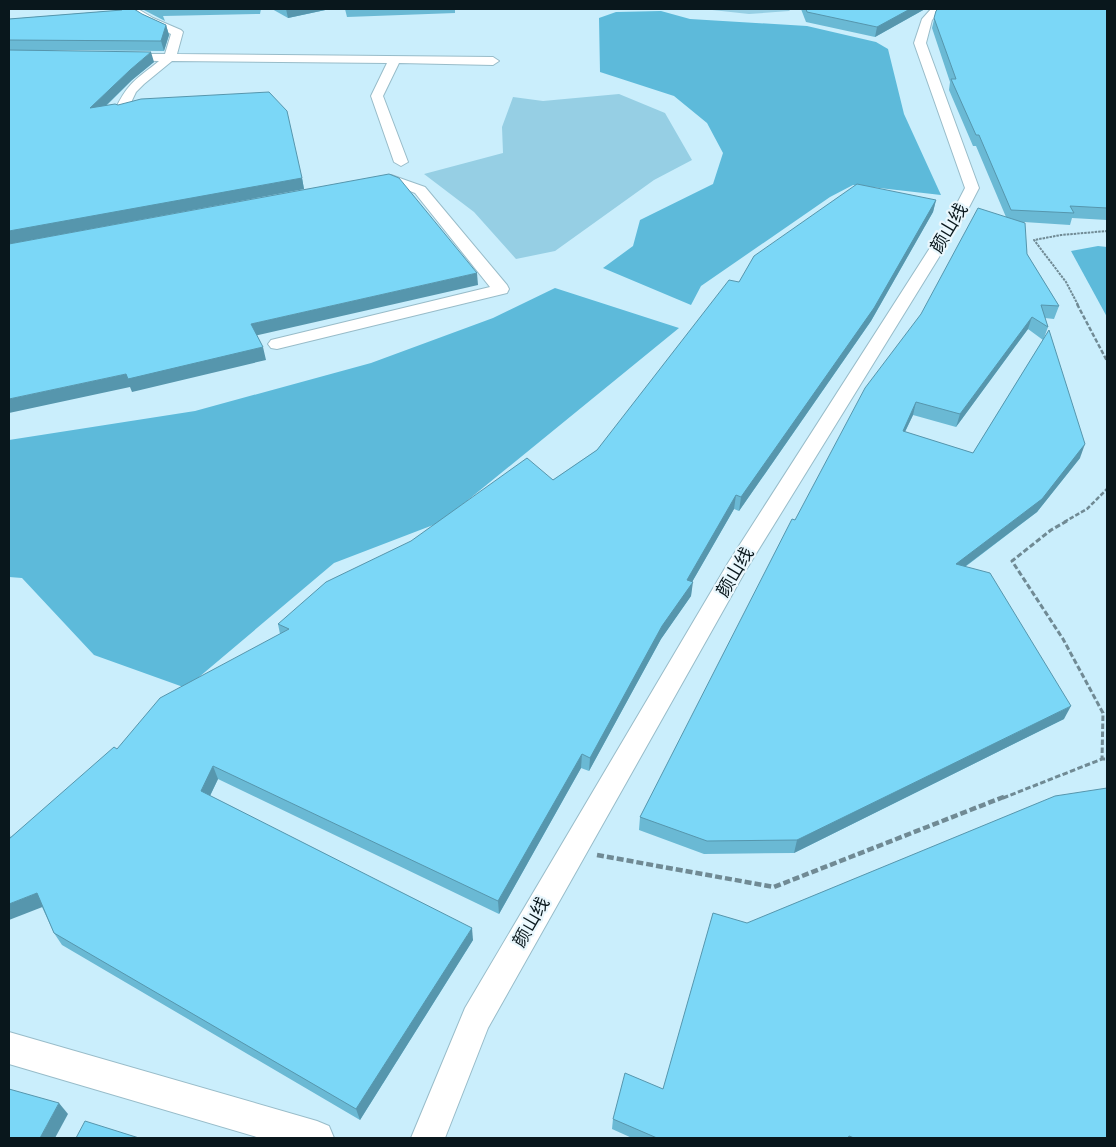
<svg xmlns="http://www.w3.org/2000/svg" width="1116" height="1147" font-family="'Asap Condensed','Noto Sans SC',sans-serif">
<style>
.green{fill:#96cfe4}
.water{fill:#5dbada}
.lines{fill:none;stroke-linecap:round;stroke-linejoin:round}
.minor-casing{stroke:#98bcc9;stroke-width:2}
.path-far3{stroke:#708a94;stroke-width:2;stroke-dasharray:2.5 1;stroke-linecap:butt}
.path-far2{stroke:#708a94;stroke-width:2.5;stroke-dasharray:4.5 2;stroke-linecap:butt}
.path-far1{stroke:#708a94;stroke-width:3;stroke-dasharray:5.5 2.5;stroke-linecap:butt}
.path{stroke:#708a94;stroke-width:4.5;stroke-dasharray:7 3;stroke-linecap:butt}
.minor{fill:#fff;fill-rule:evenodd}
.wall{fill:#6ab9d4;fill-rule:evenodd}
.shaded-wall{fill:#5696ad}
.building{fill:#7bd7f7;stroke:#5696ad}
.labels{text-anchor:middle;stroke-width:4.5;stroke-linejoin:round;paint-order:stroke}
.street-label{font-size:18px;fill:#09171c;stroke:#e9f7fd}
</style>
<rect width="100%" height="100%" fill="#caeefc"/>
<g class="green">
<path d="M703 9H791L789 11 749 14Z"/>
<path d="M619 94 665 113 692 160 654 180 555 251 516 259 474 212 424 174 503 153 502 127 513 97 543 101Z"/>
</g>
<g class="water">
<path d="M661 11 690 19 807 26 876 42 888 49 904 114 941 195 853 185 830 197 701 286 691 305 603 268 633 246 640 220 713 184 723 153 707 123 674 96 600 72 599 18 616 12Z"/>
<path d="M1098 246 1107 247V317L1071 251Z"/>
<path d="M555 288 679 328 441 522 334 563 186 688 94 655 22 578 9 577V440L195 411 371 363 493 318Z"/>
</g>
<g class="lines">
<g class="minor-casing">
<g id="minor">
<path d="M126 9H138L153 18 181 30 183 32 177 54 493 57 499 61 493 65 399 63 383 96 408 162 401 166 394 162 371 96 387 63 172 61 144 84 136 92 126 113H116L115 110C128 82 137 79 159 61L122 60 116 57 122 54H165L171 34 145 22Z"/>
<path d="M931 9H942L932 20 926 43 979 188 965 215 746 570 488 1028 445 1138H411L465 1008 728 563 951 215 965 188 914 43 922 19Z"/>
<path d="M391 175 425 187 507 285 509 289 507 293 277 349 271 348 268 344 271 340 490 287 415 193 390 183 376 186 371 185 369 182 371 179Z"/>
<path d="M9 1032 317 1121 329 1126 334 1138H260L9 1064Z"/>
</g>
</g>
<path class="path-far3" d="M1078 305 1066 282 1034 240 1061 235 1107 231"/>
<g class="path-far2">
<path d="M1077 304 1107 361"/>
<path d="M1064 522 1087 509 1107 489"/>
</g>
<g class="path-far1">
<path d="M1067 521 1051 530 1012 561 1063 639 1103 713 1102 759"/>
<path d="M1003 798 1102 759H1107"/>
</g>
<path class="path" d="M597 855 774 887 1006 796"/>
<use href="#minor" class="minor"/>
</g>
<g class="wall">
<path d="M142 9H261L260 14 163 16 165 21Z"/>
<path d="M272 9H330L288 18Z"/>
<path d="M345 9H455V13L347 17Z"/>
<path d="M801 9H925L875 37 806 22Z"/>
<path d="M1107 9V220L1072 218 1070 225 1024 222 1027 254 1059 306 1054 319 1045 318 1048 327 1044 338 1080 458 1037 512 965 567 1064 719 794 853 704 854 639 830 640 817 795 520 1006 217 976 146H973L949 90 950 82 932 28 936 11ZM1028 329 1043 340 973 453 905 432 913 415 956 427Z"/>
<path d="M122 10 142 14 166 25 169 35 164 51 48 50 154 62 132 80 107 105 302 178 304 189 9 244V19Z"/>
<path d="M936 200 933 212 871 321 739 511 734 509 692 582 691 596 661 639 589 771 581 768 499 914 218 779 210 796 473 940 360 1120 62 945 54 933 10 838 117 749 280 634 278 624 553 480 597 450 739 282Z"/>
<path d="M663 1089 1107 1138H632L612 1129 613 1119Z"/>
</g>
<g class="shaded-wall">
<path d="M286 9H330L288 18Z"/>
<path d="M910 9H925L875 37 877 27Z"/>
<path d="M166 25 169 35 164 51 161 41Z"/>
<path d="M151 52 154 62 132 80 93 118 90 108 130 70Z"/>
<path d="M302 178 304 189 9 244V231Z"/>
<path d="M936 200 933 212 871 321 739 511 741 497Z"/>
<path d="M477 273 478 285 254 336 251 324Z"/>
<path d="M1032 317 1028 329 956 427 960 414Z"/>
<path d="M263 347 266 360 132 392 130 387 9 413V399L126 374Z"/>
<path d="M916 402 913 415 899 444 903 431Z"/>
<path d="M1085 444 1080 458 1037 512 951 577 956 564Z"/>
<path d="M736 495 734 509 688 589 693 582 691 596 661 639 589 771 590 758 687 580Z"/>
<path d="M1071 706 1064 719 794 853 797 840Z"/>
<path d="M582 754 581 768 499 914 498 901Z"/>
<path d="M213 766 218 779 206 804 201 791Z"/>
<path d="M9 828 13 855 9 849Z"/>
<path d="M37 893 45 906 9 920V904Z"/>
<path d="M472 928 473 940 360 1120 356 1109Z"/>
<path d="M59 1103 68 1114 55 1138H40Z"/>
</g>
<g class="building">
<path d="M122 9H134L142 14 166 25 161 41 9 40V19L122 10Z"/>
<path d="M806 9H910L877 27 807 12Z"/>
<path d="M938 9H1107V208L1070 206 1074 213 1011 210 979 135H976L951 79H956L934 18 936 11Z"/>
<path d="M9 50 151 52 130 70 90 108 115 104 118 105 141 99 269 92 287 111 302 178 9 231Z"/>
<path d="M389 174 399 178 477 273 251 324 263 347 128 379 126 374 9 399V244Z"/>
<path d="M857 184 936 200 874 308 741 497 736 495 687 580 693 582 662 626 590 758 582 754 498 901 213 766 201 791 472 928 356 1109 54 933 37 893 9 904V839L114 747 117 749 160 698 289 629 278 624 326 582 411 541 527 458 553 480 597 450 729 280 739 282 754 256Z"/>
<path d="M978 208 1025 223 1027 254 1059 306 1041 305 1048 327 1032 317 960 414 916 402 903 431 973 453 1049 330 1085 444 1042 499 956 564 990 573 1071 706 797 840 707 841 640 817 792 519 795 520 865 388 921 314Z"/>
<path d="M1107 788V1138H854L849 1136 848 1138H657L613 1119 625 1073 663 1089 713 913 747 923 1055 796Z"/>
<path d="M9 1089 59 1103 40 1138H9Z"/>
<path d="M85 1121 139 1138H76Z"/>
</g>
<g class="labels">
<g class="street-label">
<text transform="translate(949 228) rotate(-59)" y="6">颜山线</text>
<text transform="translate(735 572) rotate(-59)" y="6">颜山线</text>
<text transform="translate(531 922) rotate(-60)" y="6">颜山线</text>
</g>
</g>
<rect width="1116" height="1147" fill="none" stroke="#09171c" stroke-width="20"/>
</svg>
